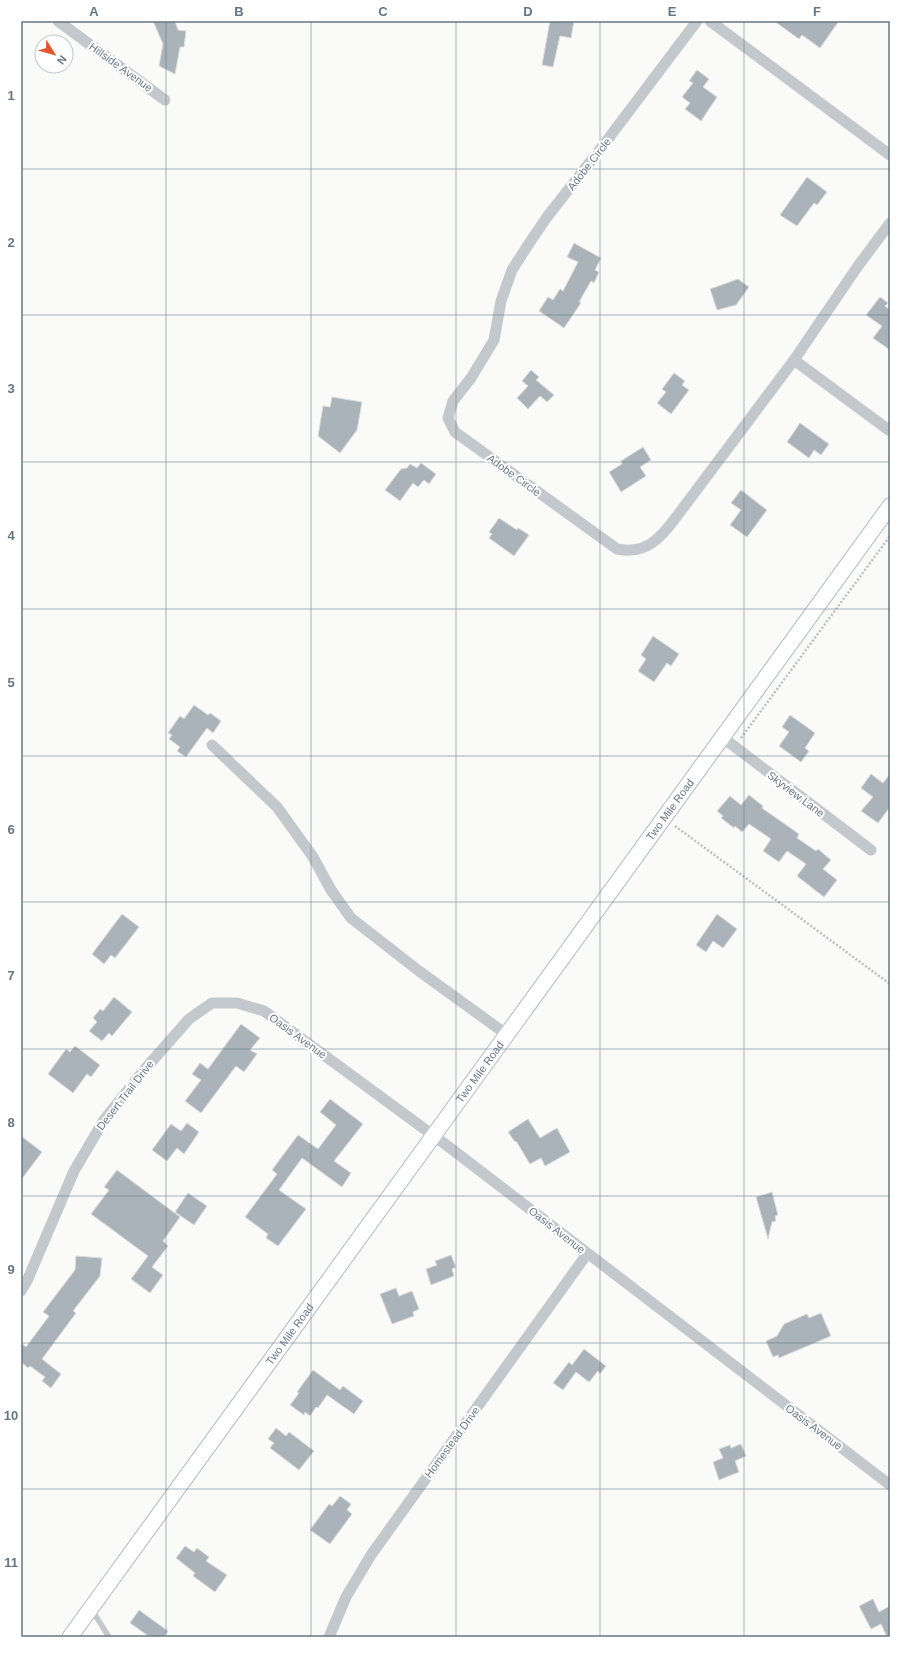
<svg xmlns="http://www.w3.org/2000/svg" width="911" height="1658" font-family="Helvetica,sans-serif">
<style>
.building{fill:#aab3b9;stroke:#dcdcda}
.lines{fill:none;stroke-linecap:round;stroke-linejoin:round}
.secondary-casing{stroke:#b3babf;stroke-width:17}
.path{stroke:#bbbfc2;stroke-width:2.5;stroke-dasharray:2 2;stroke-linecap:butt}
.lane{stroke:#c3c8cc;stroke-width:5.5}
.street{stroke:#c3c8cc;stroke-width:11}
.secondary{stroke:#fff;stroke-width:15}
.grid{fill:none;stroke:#657683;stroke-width:1;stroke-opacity:0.55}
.labels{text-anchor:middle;stroke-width:4;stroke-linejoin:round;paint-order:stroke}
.street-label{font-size:11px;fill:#657683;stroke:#fff}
.neatline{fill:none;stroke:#657683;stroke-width:1.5}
.grid-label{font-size:13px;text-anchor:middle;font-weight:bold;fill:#657683}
</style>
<rect width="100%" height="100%" fill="#fafaf8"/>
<g class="building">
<path d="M153 21H175L178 30 186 31 184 47H180L175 74 159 66 163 44Z"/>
<path d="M550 21H574L571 38 560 36 553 67 542 65Z"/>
<path d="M774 21H839L820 48 802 35 799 39Z"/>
<path d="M697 70 709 79 703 87 717 97 701 121 685 109 690 103 682 97 693 83 689 81Z"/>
<path d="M807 177 827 192 817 205 814 203 797 226 780 215Z"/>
<path d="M574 243 601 258 595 270 599 272 594 283 591 281 579 302 581 303 564 328 539 311 548 297 553 300 560 289 563 291 578 262 567 257Z"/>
<path d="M738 279 749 287 736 305 717 310 710 289Z"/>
<path d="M880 297 888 303 885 306 890 310V350L873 338 882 326 866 315Z"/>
<path d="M531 370 539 377 536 380 554 395 547 402 540 396 528 409 517 398 528 386 522 381Z"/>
<path d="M674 373 685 381 682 385 689 390 671 414 657 403 666 392 662 389Z"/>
<path d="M332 397 362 402 357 430 340 453 318 436 323 406 330 407Z"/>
<path d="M800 423 829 444 821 455 814 450 809 458 787 442Z"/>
<path d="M643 447 651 460 640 467 646 476 621 492 609 472 622 464 621 461Z"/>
<path d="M421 463 436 474 429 484 424 480 418 487 413 483 400 501 385 490 401 469 407 468 410 464 417 468Z"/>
<path d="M741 490 767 510 747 537 730 525 741 510 731 503Z"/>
<path d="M499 518 517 530 518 528 529 535 514 556 489 538 492 534 489 532Z"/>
<path d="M653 636 679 654 671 666 667 663 654 682 638 671 646 659 641 655Z"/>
<path d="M194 705 208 715 210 713 221 721 213 733 207 728 186 757 177 751 180 747 169 739 172 735 168 733 180 716 184 719Z"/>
<path d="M790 715 815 733 805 748 809 751 801 762 779 746 789 732 782 727Z"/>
<path d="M871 774 883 783 890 774V807L878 823 861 811 873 797 861 788Z"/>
<path d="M749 795 763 806 762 808 799 834 797 838 816 851 818 849 831 860 823 869 837 880 824 897 797 876 806 864 787 851 779 862 763 851 771 839 749 824 742 832 735 826 734 828 721 818 723 816 717 811 730 796 741 805Z"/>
<path d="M122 914 139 927 115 958 111 955 104 964 92 954Z"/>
<path d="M717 914 737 929 723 948 713 941 706 952 696 945Z"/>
<path d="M114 997 132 1012 112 1036 109 1033 102 1041 89 1031 97 1022 93 1018 100 1009 103 1011Z"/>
<path d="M241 1024 260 1038 250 1050 257 1054 244 1072 236 1066 201 1113 185 1101 201 1080 192 1074 200 1063 208 1069Z"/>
<path d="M75 1046 100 1065 91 1077 87 1074 73 1093 48 1074 66 1049 70 1052Z"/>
<path d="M330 1099 363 1124 334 1161 351 1173 342 1187 302 1158 279 1190 306 1209 278 1246 266 1238 268 1234 245 1217 277 1174 272 1170 298 1135 318 1149 336 1125 320 1112Z"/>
<path d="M528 1119 540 1138 557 1128 570 1152 545 1166 541 1158 530 1164 516 1141 515 1142 508 1132Z"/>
<path d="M187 1123 199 1132 184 1154 177 1148 167 1161 152 1150 171 1124 181 1131Z"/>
<path d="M21 1136 42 1152 21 1180Z"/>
<path d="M117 1170 180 1217 163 1241 168 1246 152 1267 163 1275 150 1293 131 1279 148 1256 91 1214 109 1190 104 1187Z"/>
<path d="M772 1192 778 1215 775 1216 776 1221 772 1222 768 1239 756 1197Z"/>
<path d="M188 1193 207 1206 194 1225 175 1212Z"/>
<path d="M451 1255 456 1267 452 1269 454 1276 431 1285 426 1269 437 1265 435 1261Z"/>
<path d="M76 1256 102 1258 100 1276 73 1311 76 1313 42 1359 61 1374 51 1388 42 1381 45 1377 30 1366 28 1368 21 1362V1343L26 1347 49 1316 43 1312 75 1270Z"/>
<path d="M396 1288 399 1296 412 1291 419 1309 413 1312 414 1316 392 1324 380 1294Z"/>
<path d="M821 1313 831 1336 779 1358 778 1355 773 1357 766 1341 777 1336 784 1324 807 1314 809 1318Z"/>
<path d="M584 1349 606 1366 600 1374 598 1371 589 1382 576 1372 563 1390 553 1383 569 1362 572 1365Z"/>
<path d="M313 1370 340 1390 343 1386 363 1401 354 1414 327 1395 318 1408 316 1407 310 1416 305 1412 304 1415 290 1405 299 1393 297 1392Z"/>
<path d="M276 1428 286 1436 289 1432 314 1451 299 1470 270 1448 274 1443 268 1439Z"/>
<path d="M741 1444 746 1456 735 1461 739 1472 719 1480 713 1462 723 1458 719 1449 730 1445 731 1448Z"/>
<path d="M340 1496 351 1504 347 1510 352 1514 330 1544 310 1530 329 1504 332 1506Z"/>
<path d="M185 1546 194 1552 197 1548 209 1557 206 1561 227 1575 215 1592 193 1576 195 1573 176 1558Z"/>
<path d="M873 1599 879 1612 890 1606V1637H887L881 1624 871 1629 859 1606Z"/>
<path d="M139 1610 168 1631 164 1637H150L130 1623Z"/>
</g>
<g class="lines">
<g class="secondary-casing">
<g id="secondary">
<path id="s1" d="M70 1637 890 506"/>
</g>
</g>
<g class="path">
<path d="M741 738 890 536"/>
<path d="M675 826 890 984"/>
</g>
<path class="lane" d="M92 1610 109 1637"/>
<g class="street">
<path d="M58 21 165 100"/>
<path d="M697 21 605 143 547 217 528 245 512 270 501 301 494 340 471 378 453 401 448 418 455 432 617 549C646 555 661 538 677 516L794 360 858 266 890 223"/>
<path d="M710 21 890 155"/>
<path d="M794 360 890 431"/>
<path d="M722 737 871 850"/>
<path d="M212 745 277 807 313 857 331 890 351 918 419 971 506 1034"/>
<path d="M21 1291 27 1281 74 1171 104 1120 145 1069 189 1019 212 1003H237L264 1011 449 1147 890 1485"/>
<path d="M329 1637 346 1597 371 1555 587 1254"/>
</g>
<use href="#secondary" class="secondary"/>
</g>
<path class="grid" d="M166 21V1637M311 21V1637M456 21V1637M600 21V1637M744 21V1637M21 169H890M21 315H890M21 462H890M21 609H890M21 756H890M21 902H890M21 1049H890M21 1196H890M21 1343H890M21 1489H890"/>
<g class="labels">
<g class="street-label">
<text transform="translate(121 67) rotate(36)" y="4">Hillside Avenue</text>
<text transform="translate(589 164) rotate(-52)" y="4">Adobe Circle</text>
<text transform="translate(514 475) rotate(36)" y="4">Adobe Circle</text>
<text transform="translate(796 794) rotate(37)" y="4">Skyview Lane</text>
<text dy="4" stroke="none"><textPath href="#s1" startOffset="1022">Two Mile Road</textPath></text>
<text transform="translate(298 1036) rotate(36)" y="4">Oasis Avenue</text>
<text dy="4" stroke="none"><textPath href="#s1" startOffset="698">Two Mile Road</textPath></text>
<text transform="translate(125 1095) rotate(-52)" y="4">Desert Trail Drive</text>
<text transform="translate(557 1230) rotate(38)" y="4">Oasis Avenue</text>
<text dy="4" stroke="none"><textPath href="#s1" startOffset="374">Two Mile Road</textPath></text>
<text transform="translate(814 1427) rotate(37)" y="4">Oasis Avenue</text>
<text transform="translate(452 1442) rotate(-54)" y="4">Homestead Drive</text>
</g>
</g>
<rect width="911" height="1658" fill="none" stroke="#ffffff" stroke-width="44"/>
<g transform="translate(54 54) rotate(127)"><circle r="19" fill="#ffffff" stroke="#c1c8cd"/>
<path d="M0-3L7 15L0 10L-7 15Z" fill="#e4572e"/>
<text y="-6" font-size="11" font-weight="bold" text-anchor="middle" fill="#657683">N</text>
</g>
<rect x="22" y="22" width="867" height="1614" class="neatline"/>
<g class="grid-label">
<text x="94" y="16">A</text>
<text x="239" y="16">B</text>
<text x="383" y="16">C</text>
<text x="528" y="16">D</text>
<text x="672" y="16">E</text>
<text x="817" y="16">F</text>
<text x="11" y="100">1</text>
<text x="11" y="247">2</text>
<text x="11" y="393">3</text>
<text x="11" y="540">4</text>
<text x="11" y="687">5</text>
<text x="11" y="834">6</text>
<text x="11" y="980">7</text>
<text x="11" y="1127">8</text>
<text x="11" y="1274">9</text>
<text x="11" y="1420">10</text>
<text x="11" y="1567">11</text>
</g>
</svg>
